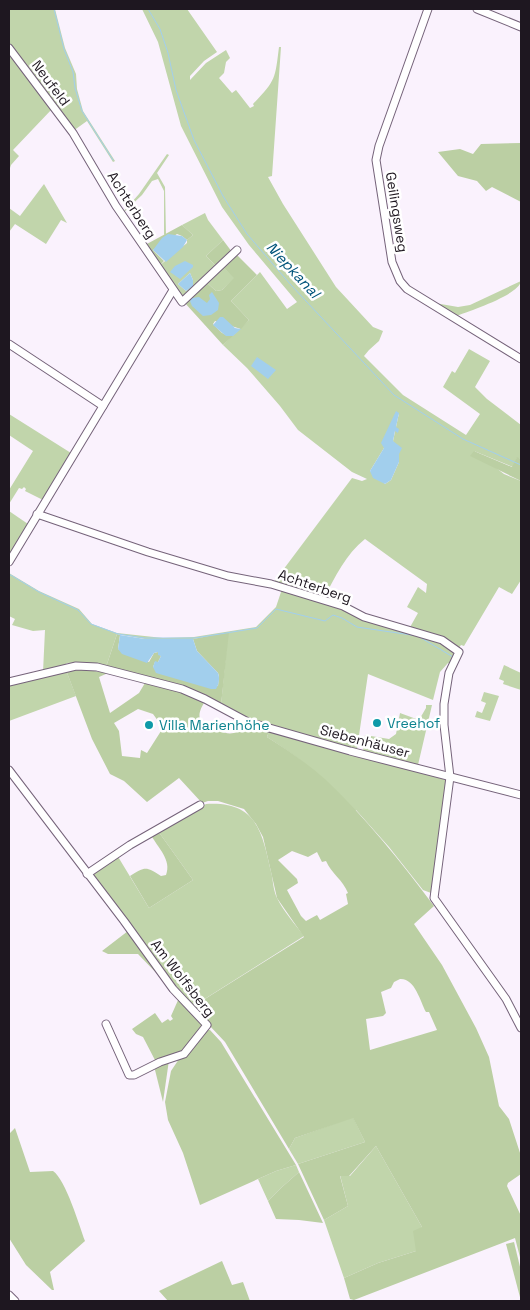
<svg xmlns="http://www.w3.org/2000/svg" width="530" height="1310" font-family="'Space Grotesk',sans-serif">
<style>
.green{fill:#c1d5ab;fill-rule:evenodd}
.forest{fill:#bbcfa3;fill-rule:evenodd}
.water{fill:#a2cfed}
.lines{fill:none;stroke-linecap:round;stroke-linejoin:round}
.stream{stroke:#a2cfed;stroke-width:1}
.minor-casing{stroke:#75637a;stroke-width:9}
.minor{stroke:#fff;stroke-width:7}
.culture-dot{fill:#0f9aa8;stroke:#fff;stroke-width:2}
.labels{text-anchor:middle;stroke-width:5;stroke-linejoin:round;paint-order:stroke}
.street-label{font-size:14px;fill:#1e1720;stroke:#fff}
.culture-label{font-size:14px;fill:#0d838f;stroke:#fff;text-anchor:start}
.water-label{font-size:15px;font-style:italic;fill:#00537a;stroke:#fff}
</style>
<rect width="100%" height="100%" fill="#faf2fd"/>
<g class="green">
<path d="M9 9H55L65 48 76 74 77 89 83 111 115 161 113 162 87 121 73 131 9 45Z"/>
<path d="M142 9H187L217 52 204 61 190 76V80L206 63 226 50 230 58 226 62 224 73 219 78 232 93 236 90 250 108 254 106 253 104C276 80 275 79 279 47H281L272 176 268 177 283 204 336 287 373 327 383 331 379 341 369 350 364 356 403 395 466 435 480 414 443 387 452 371 455 373 469 349 490 361 475 387 487 399 521 425V459L517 458 513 467 474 451 504 474 521 481V580L512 594 499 587 464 646 461 645 458 649 409 629 418 613 407 607 418 587 426 593 427 584 365 539C346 554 335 577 324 598L274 582 352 478 362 481 367 479 352 472 298 430 280 406 247 368 223 345 249 320 231 301 260 272 287 309 297 302 249 245 222 207 181 126 158 42ZM399 413 393 441 399 462 391 480 385 484 370 471 384 448Z"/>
<path d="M9 51 52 109 13 150 19 156 11 165 9 171Z"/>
<path d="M167 154 169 155 157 173 165 187 166 234 164 235V191L158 179 152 181 142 195 123 213V212L139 194Z"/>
<path d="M44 184 67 223 61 220 46 244 15 224 9 232V208L20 216Z"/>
<path d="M205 213 208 220 223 240 206 256 217 267 185 298 181 297 159 266 187 243V240L193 235 182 225ZM190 273 193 280 192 286 186 291 178 284Z"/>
<path d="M222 266 235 278 222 290 216 291 206 282Z"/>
<path d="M521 281C519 295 469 311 456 316L435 303 458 307 470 305Z"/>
<path d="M9 414 71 453 43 500 25 491 26 489 24 487 22 489 19 488 9 504V490L33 451 9 435Z"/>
<path d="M9 511 28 524 9 557Z"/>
<path d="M9 573 39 591 79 609 92 624 117 633 163 638 194 637 256 627 276 607 282 589 445 643 457 653 451 664 448 663 440 672 433 700 368 674 357 749 254 722 221 705 228 633 193 639H145L117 634 106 667 82 662 67 663 62 668 43 672 45 630 33 631 12 625 15 619 9 616Z"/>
<path d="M504 665 521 673V690L503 684 504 681 499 679Z"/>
<path d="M66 670 76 696 9 721V685Z"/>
<path d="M484 692 499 696 490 721 475 717 477 711 482 713 486 703 481 701Z"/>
<path d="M426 705H432L418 765 363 751 365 735 389 739 396 734 400 713 419 720 426 708Z"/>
<path d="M269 731 446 780 448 783 431 893 423 890 389 847 356 810 355 811C327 781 302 759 267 737Z"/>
<path d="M206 804C259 801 262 834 272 876 273 883 274 892 277 898 284 912 295 924 304 936L192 1007 176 990 88 875 117 855 149 908 193 880 158 831Z"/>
<path d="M353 1117 365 1142 298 1164 289 1149 295 1138Z"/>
<path d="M376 1146 422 1227 416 1251 378 1263 344 1278 324 1220 348 1206 340 1175 350 1176Z"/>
<path d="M296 1165 299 1172 281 1188 268 1201 258 1179 276 1171Z"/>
</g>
<g class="forest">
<path d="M521 143V202L492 187 486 191 477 181 458 176 438 152 460 149 473 154 481 144Z"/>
<path d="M182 225 193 235 187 240 182 236 177 234 153 250 164 261 159 266 145 245Z"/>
<path d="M223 240 232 252 217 267 206 256Z"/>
<path d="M236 254 257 275 231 301 249 320 241 329 215 321 213 324C220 331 223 336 233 336L223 345 184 302 206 282 216 291 222 290 234 278 222 266Z"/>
<path d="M474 451 512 467 517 457 521 459V481L470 456Z"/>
<path d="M229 632 221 705 106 667 117 634 120 635 118 649 149 662 154 653 158 652 161 656 158 662H155L153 667 218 686 219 676 218 673 197 651 193 639Z"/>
<path d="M79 669 108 673 99 677 110 713 139 693 145 683 180 691 205 701C202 707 198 712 200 720 201 724 206 725 210 727 223 733 235 739 245 724L252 728 269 731 267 737C288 750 308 764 326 780 366 818 401 862 434 906L414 924 442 965 476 1028 489 1057 499 1106 509 1119 521 1156V1174L508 1183 507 1186 521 1216V1261L515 1238 354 1300 350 1299 344 1278 378 1263 416 1251 413 1231 422 1227 376 1146 349 1176H340L348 1206 324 1220 298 1164 365 1142 353 1118 295 1138 289 1149 225 1042 192 1007 304 937 277 898 263 837 256 824 244 809 218 801H208L202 803 179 778 147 802 124 781 110 774 92 739 66 670ZM138 709 153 714 161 725V731L147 753 141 750 140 758 122 756 119 731 114 723ZM292 851 308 857 317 852 322 862 326 861C331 873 343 880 348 893L346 894 348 904 320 920 317 915 306 921 301 916 287 890 298 883 297 879 278 860ZM400 979C415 978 420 1001 426 1012H429L437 1030 370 1050 366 1019 383 1016 386 1013 381 992 391 988 394 982Z"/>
<path d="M158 831 193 880 149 908 130 876C146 866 146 867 161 876L166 875C172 860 158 848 151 835Z"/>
<path d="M128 931 163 980 138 954H108L102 951Z"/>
<path d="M179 998 205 1025 182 1053 156 1062 143 1037 136 1034 132 1029 155 1013 162 1023 168 1019 170 1021 173 1019 171 1016Z"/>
<path d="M206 1030H210L221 1042 296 1165 276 1171 200 1205 183 1153 168 1120 165 1102 171 1071 179 1059Z"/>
<path d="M169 1060 163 1102 154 1066Z"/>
<path d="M15 1128 30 1172 53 1171C66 1180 79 1225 85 1241L50 1272 54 1290H52L26 1265 9 1238V1134Z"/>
<path d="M299 1172 323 1223 299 1220 276 1219 268 1201 281 1188Z"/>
<path d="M514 1242 521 1271V1301L506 1244Z"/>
<path d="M222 1261 232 1285 243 1282 250 1301H168L159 1291Z"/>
</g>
<g class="water">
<path d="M168 234 182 236 187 240 183 247 166 262 153 250 162 238Z"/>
<path d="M185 261 193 265V267L180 279 170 272 175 266Z"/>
<path d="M190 273 193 280V286L186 291 178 284Z"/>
<path d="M212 292 219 303 218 310 211 315 203 316 192 306 190 301 192 298 199 297 207 303 210 299 209 295Z"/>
<path d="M220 317H223L235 328 241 329 233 336H226L213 325Z"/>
<path d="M257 357 276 370 268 379 251 366Z"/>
<path d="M396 411 399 413 396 427 399 429 398 433 395 431 393 441 402 448 399 454V462L391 480 385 484 373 478 370 471 384 448 381 443Z"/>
<path d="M120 635 145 639H193L197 651 218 673C220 677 219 685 216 689H211L156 673 153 667 155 661 158 662 161 656 158 655V652L154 653 147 663 122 654 118 649Z"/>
</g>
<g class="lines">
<g class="stream">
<path d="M54 9 64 49 73 72 75 88 82 111 113 160"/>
<path d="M148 9 160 29 168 53 176 90 194 140 223 196 247 234 291 285 394 395 463 439 521 465"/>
<path d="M9 574 39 592 78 610 91 624 118 634 145 638H195L257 628 276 609 325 621 333 615 342 618 357 627 418 636 453 657"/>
</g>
<g class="minor-casing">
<g id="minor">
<path d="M428 9 379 146 376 160 392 262 400 281 407 289 521 359"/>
<path d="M477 9 521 27"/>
<path d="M9 48 73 133 116 206 182 302 237 250"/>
<path d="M9 344 103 406"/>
<path d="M37 514 148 552 228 576 271 584 343 606 364 617 442 640 459 652 449 673 444 704V725L450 777 434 898 506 999 521 1028"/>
<path d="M9 562 173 290"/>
<path d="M9 682 76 666 97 667 182 689 205 699 248 722 350 751 521 795"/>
<path d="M9 770 124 921 173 989 207 1025 184 1054 160 1062 134 1075H129L106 1024"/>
<path d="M87 874 130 845 200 805"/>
<path d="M9 1295 15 1301"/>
</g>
</g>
<use href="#minor" class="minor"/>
</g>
<g class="culture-dot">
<circle cx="377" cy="723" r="5"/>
<circle cx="149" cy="725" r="5"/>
</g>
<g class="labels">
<g class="street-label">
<text transform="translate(51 83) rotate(53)" y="5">Neufeld</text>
<text transform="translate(132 205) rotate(57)" y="5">Achterberg</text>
<text transform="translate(397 212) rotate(81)" y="5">Geilingsweg</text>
<text transform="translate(315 586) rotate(19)" y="5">Achterberg</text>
<text transform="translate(365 741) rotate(15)" y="5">Siebenhäuser</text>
<text transform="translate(183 978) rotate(52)" y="5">Am Wolfsberg</text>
</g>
<g class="culture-label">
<text x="387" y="728">Vreehof</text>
<text x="159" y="730">Villa Marienhöhe</text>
</g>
<g class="water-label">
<text transform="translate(293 270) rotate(47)" y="5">Niepkanal</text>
</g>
</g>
<rect width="530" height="1310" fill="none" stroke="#1e1720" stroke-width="20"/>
</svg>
